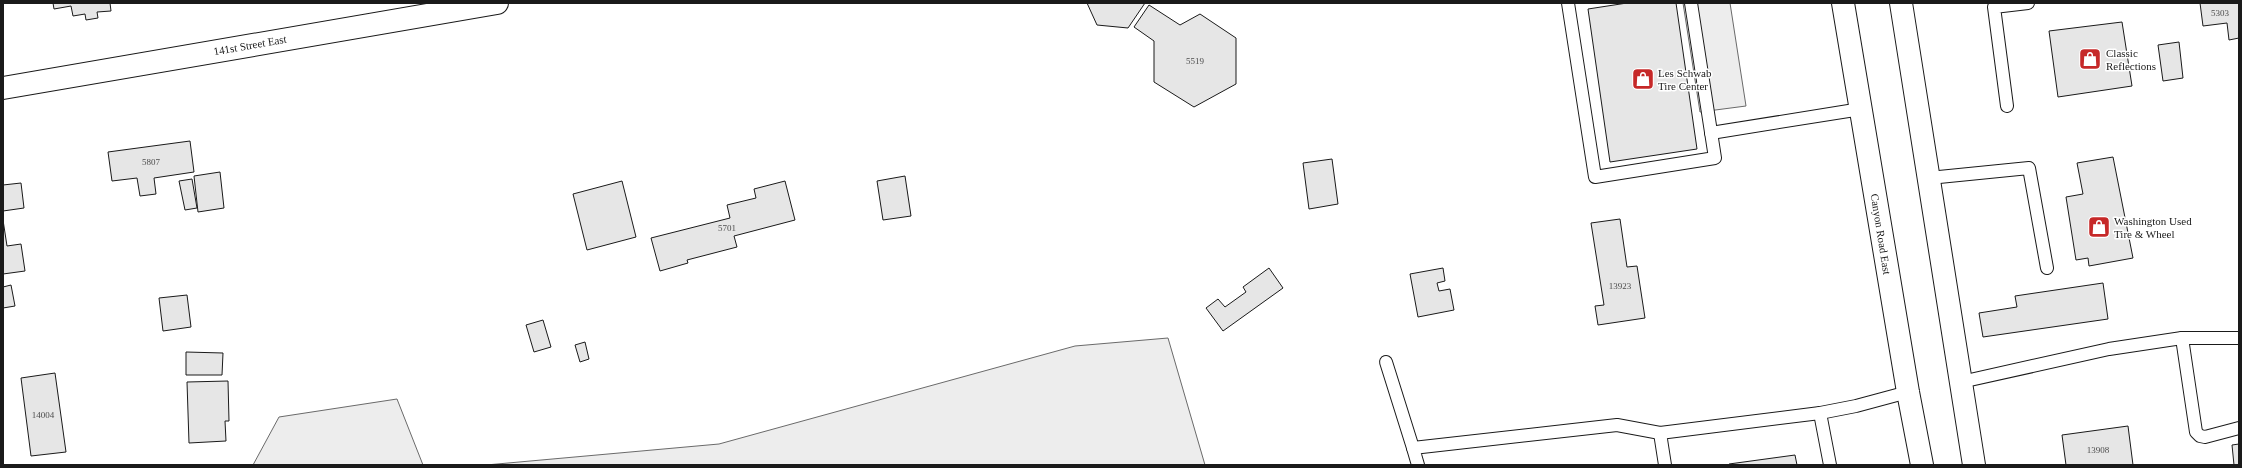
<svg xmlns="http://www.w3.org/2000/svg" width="2242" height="468" font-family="Georgia,serif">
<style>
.built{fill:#ededed;stroke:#6a6a6a}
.building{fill:#e6e6e6;stroke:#1a1a1a}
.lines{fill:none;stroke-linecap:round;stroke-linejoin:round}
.service-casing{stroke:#1a1a1a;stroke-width:14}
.minor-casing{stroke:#1a1a1a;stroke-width:24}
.primary-casing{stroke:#1a1a1a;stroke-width:24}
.service{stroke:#fff;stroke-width:12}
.minor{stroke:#fff;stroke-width:22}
.primary{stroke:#fff;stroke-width:22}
.labels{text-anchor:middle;stroke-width:3;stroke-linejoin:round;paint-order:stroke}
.number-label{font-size:9px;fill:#4d4d4d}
.street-label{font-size:11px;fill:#1a1a1a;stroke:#fff}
.poi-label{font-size:11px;fill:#1a1a1a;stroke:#fff;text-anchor:start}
</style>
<rect width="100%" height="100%" fill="#fff"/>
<g class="built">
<path d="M1683 3H1730L1746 106 1700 112Z"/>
<path d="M1168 338 1205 465H486L719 444 1075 346Z"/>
<path d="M397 399 423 465H253L279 417Z"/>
</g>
<g class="building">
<path d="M53 3H110L111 11 97 12 98 18 86 20 85 14 73 16 71 6 54 9Z"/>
<path d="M1087 3H1145L1128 28 1097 25Z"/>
<path d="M1627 3H1676L1697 149 1610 162 1588 9Z"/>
<path d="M2200 3H2239V38L2229 40 2227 23 2203 26Z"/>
<path d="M1149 5 1180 25 1200 14 1236 38V84L1194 107 1154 82V41L1134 27Z"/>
<path d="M2122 22 2132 86 2058 97 2049 31Z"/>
<path d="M2179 42 2183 78 2163 81 2158 45Z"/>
<path d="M190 141 194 172 154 178 156 194 140 196 137 178 112 181 108 152Z"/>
<path d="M2113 157 2133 258 2089 266 2088 258 2076 260 2066 197 2083 194 2077 163Z"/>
<path d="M1332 159 1338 204 1309 209 1303 163Z"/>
<path d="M220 172 224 208 198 212 194 176Z"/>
<path d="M905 176 911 216 883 220 877 181Z"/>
<path d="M192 179 197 208 185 210 179 181Z"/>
<path d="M622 181 636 237 587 250 573 194Z"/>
<path d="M785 181 795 220 734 236 737 247 687 260 688 263 660 271 651 238 730 218 727 205 756 198 754 189Z"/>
<path d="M21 183 24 208 3 211V185Z"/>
<path d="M1620 219 1627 267 1637 266 1645 318 1598 325 1595 306 1604 305 1591 223Z"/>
<path d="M3 220 7 246 21 244 25 271 3 274Z"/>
<path d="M1269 268 1283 288 1223 331 1206 308 1218 299 1225 307 1246 292 1243 287Z"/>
<path d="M1443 268 1445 281 1437 283 1439 291 1450 289 1454 310 1418 317 1410 274Z"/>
<path d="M2103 283 2108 319 1983 337 1979 313 2017 307 2015 296Z"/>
<path d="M11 285 15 306 3 308V287Z"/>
<path d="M187 295 191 327 163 331 159 298Z"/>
<path d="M543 320 551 347 534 352 526 325Z"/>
<path d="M585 342 589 359 580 362 575 345Z"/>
<path d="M186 352 223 353 222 375H186Z"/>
<path d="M55 373 66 452 31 456 21 378Z"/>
<path d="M228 381 229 421H225L226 441 189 443 187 382Z"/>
<path d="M2128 426 2133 465H2066L2062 435Z"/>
<path d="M2239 444V465H2234L2232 445Z"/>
<path d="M1795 455 1797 465H1729V464Z"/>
</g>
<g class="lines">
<g class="service-casing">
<g id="service">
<path d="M1568 3 1595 177 1715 158 1691 3"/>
<path d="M2007 106 1994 7 2028 3"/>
<path d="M1711 133 1861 109"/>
<path d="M1929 178 2029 168 2047 268"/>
<path d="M2182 338 2196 432 2200 436 2205 437 2239 428"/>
<path d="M1386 362 1413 448"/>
<path d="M1961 382 2109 349 2182 338H2239"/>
<path d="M1820 413 1830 465"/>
<path d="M1418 465 1413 448 1617 425 1660 433"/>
<path d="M1665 465 1660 433 1820 413 1856 406 1908 392"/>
</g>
</g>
<g class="minor-casing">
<path id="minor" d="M3 88 497 3"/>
</g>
<g class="primary-casing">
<g id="primary">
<path d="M1843 3 1908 392 1922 465"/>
<path d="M1901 3 1974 465"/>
</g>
</g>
<use href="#service" class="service"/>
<use href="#minor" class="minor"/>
<use href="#primary" class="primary"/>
</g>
<defs>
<g id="shop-square" transform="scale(1.15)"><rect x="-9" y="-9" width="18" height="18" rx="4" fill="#c62828" stroke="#fff"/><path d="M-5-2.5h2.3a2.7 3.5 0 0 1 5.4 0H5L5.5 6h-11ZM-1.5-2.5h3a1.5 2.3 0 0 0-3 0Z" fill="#fff"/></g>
</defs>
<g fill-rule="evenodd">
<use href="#shop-square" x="2090" y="59"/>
<use href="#shop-square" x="1643" y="79"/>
<use href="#shop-square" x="2099" y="227"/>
</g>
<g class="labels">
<g class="number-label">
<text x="2220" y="16">5303</text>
<text x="1195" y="64">5519</text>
<text x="151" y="165">5807</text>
<text x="727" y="231">5701</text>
<text x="1620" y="289">13923</text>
<text x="43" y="418">14004</text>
<text x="2098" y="453">13908</text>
</g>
<g class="street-label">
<text transform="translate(250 45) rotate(-10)" y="4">141st Street East</text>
<text transform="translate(1881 234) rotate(81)" y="4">Canyon Road East</text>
</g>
<g class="poi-label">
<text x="2106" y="57">Classic<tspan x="2106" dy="13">Reflections</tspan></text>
<text x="1658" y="77">Les Schwab<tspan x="1658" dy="13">Tire Center</tspan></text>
<text x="2114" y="225">Washington Used<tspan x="2114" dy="13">Tire &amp; Wheel</tspan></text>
</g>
</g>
<rect width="2242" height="468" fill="none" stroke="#1a1a1a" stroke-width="8"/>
</svg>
